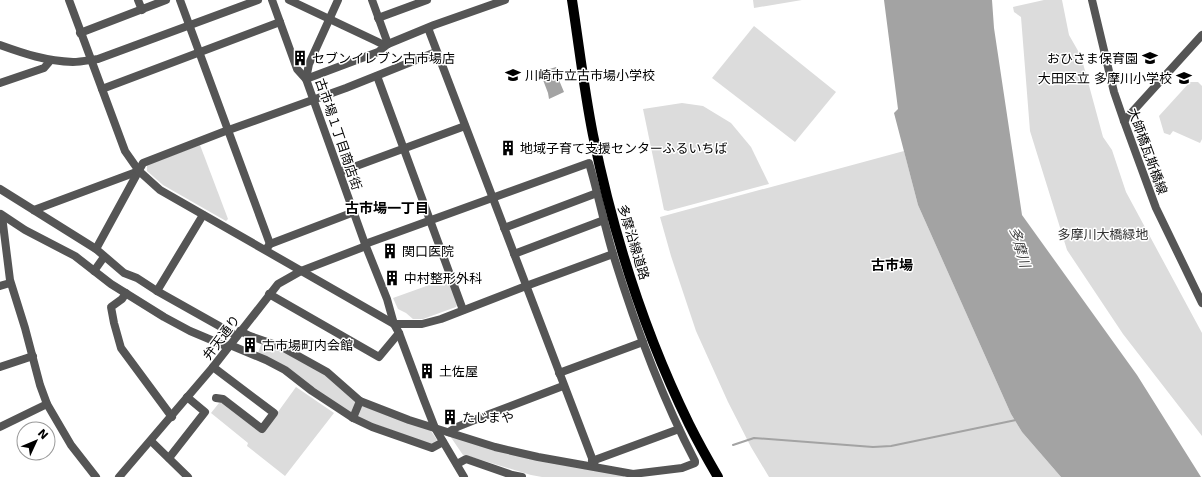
<svg xmlns="http://www.w3.org/2000/svg" width="1202" height="477" font-family="'DejaVu Sans','Noto Sans JP',sans-serif">
<style>
.green{fill:#dcdcdc}
.water{fill:#a3a3a3}
.lines{fill:none;stroke-linecap:round;stroke-linejoin:round}
.stream{stroke:#a3a3a3;stroke-width:2}
.minor{stroke:#555;stroke-width:8}
.tertiary{stroke:#555;stroke-width:8}
.primary{stroke:#000;stroke-width:10}
.labels{text-anchor:middle;stroke-width:3;stroke-linejoin:round;paint-order:stroke}
.poi-label{font-size:13px;fill:#000;stroke:#fff;text-anchor:start}
.street-label{font-size:13px;fill:#000;stroke:#fff}
.park-label{font-size:13px;fill:#333;stroke:#fff}
.neighbourhood-label{font-size:14px;font-weight:bold;fill:#000;stroke:#fff}
.water-label{font-size:14px;font-style:italic;fill:#444;stroke:#fff}
</style>
<rect width="100%" height="100%" fill="#fff"/>
<g class="green">
<path d="M753 0H802L754 8Z"/>
<path d="M1044 0H1062L1069 35 1081 56 1103 137 1112 150 1126 192 1202 333V436L1123 334 1067 250 1030 131 1021 17 1014 12 1013 7Z"/>
<path d="M754 26 836 92 795 142 712 78Z"/>
<path d="M1190 82H1198L1202 86V139L1200 143 1173 131 1170 135 1164 133 1159 116Z"/>
<path d="M682 103 703 106 731 123 751 147 769 184 668 211 664 210 643 109Z"/>
<path d="M200 145 228 219 226 221 163 185 147 171V165Z"/>
<path d="M904 151 918 205 1011 414 1022 432 1061 477H769L751 447 728 402 696 331 671 256 660 217Z"/>
<path d="M446 279 449 280 457 305 456 307 423 319H413L406 313 398 309 393 298Z"/>
<path d="M262 342 281 350 326 373 357 403 352 414 258 353Z"/>
<path d="M296 387 334 413 285 476 247 446 248 443 211 413 219 403 222 402 262 434Z"/>
<path d="M362 406 429 428 437 440 432 445 356 417Z"/>
<path d="M450 436 624 475V477H542L531 475 465 455H463Z"/>
</g>
<g class="water">
<path d="M884 0H992L994 28 1022 215 1137 375 1201 477H1061L1022 432 1011 414 918 205 894 113 898 109Z"/>
<path d="M556 67 558 71 556 73 564 92 549 99 548 93 540 72Z"/>
</g>
<g class="lines">
<path class="stream" d="M733 445 754 438 873 447 891 446 1016 420"/>
<g class="minor">
<path d="M138 0 142 10"/>
<path d="M180 0 270 244"/>
<path d="M272 0 297 69 306 79 378 52 388 44 372 0"/>
<path d="M378 18 427 0"/>
<path d="M428 28 595 466"/>
<path d="M80 33 166 0"/>
<path d="M377 76 463 310"/>
<path d="M0 83 44 68 50 61"/>
<path d="M102 89 280 22"/>
<path d="M1124 121 1202 35"/>
<path d="M340 172 465 126"/>
<path d="M0 189 96 249 124 273 137 278 157 291 237 336"/>
<path d="M34 210 139 171"/>
<path d="M1 214 25 230 75 256 111 284 164 317 190 331 228 347"/>
<path d="M2 216 10 280 25 328 40 385 47 404 71 445 96 477"/>
<path d="M504 228 597 193"/>
<path d="M267 248 270 244 354 212"/>
<path d="M96 249 143 163 223 132 346 88 436 52"/>
<path d="M514 254 604 220"/>
<path d="M94 271 104 257"/>
<path d="M0 286 10 283"/>
<path d="M526 286 613 254"/>
<path d="M157 291 203 215"/>
<path d="M126 293 122 299 111 307 114 323 121 348 172 417"/>
<path d="M269 294 379 357 399 333"/>
<path d="M240 331 250 336 282 347 327 372 360 401 409 420 495 447 538 457 633 474 682 468 695 463V461C661 396 635 325 613 254 604 224 598 193 589 163L365 244"/>
<path d="M230 345 266 360 285 370 312 391 353 418 372 427 432 448 443 442"/>
<path d="M0 367 33 356"/>
<path d="M213 367 274 413 262 429 223 399 216 398"/>
<path d="M559 373 643 342"/>
<path d="M353 418 360 401"/>
<path d="M0 427 47 404"/>
<path d="M449 432 457 427 487 415 563 386"/>
<path d="M151 441 188 477"/>
<path d="M169 458 205 412 187 397"/>
<path d="M592 461 679 429"/>
<path d="M457 464 466 459 512 475 522 477"/>
</g>
<g class="tertiary">
<path d="M69 0 125 151 139 171 160 190 394 324H422L441 319 526 286"/>
<path d="M289 0 376 41 382 44H388L434 25 505 0"/>
<path d="M338 0 309 64 306 79 365 244 387 299 394 324 399 333 424 400 435 428 464 477"/>
<path d="M1092 0 1114 92 1124 121 1156 208 1202 303"/>
<path d="M0 45C25 54 46 61 73 62 81 62 90 60 98 59L258 0"/>
<path d="M119 477 213 367 278 284 301 271 366 246"/>
</g>
<path class="primary" d="M572 0C579 45 584 90 593 135 613 233 645 334 689 424 698 442 708 460 718 477"/>
</g>
<defs>
<g id="building-bare" transform="scale(1.2)"><path d="M-4-6H4V6H1V3H-1V6H-4ZM-2.5-4.3h1.7v1.8h-1.7ZM.8-4.3h1.7v1.8H.8ZM-2.5-1h1.7V.8h-1.7ZM.8-1h1.7V.8H.8Z" fill="#000" stroke="#fff" stroke-width="2.5" paint-order="stroke"/></g>
<g id="school-bare" transform="scale(1.2)"><path d="M0-5L7-2L0 1L-7-2ZM-4 1L0 2.5L4 1V4Q0 6-4 4Z" fill="#000" stroke="#fff" stroke-width="2.5" paint-order="stroke"/></g>
</defs>
<g fill-rule="evenodd">
<use href="#building-bare" x="300" y="58"/>
<use href="#school-bare" x="1150" y="58"/>
<use href="#school-bare" x="513" y="75"/>
<use href="#school-bare" x="1184" y="78"/>
<use href="#building-bare" x="508" y="148"/>
<use href="#building-bare" x="390" y="251"/>
<use href="#building-bare" x="392" y="278"/>
<use href="#building-bare" x="250" y="345"/>
<use href="#building-bare" x="427" y="371"/>
<use href="#building-bare" x="450" y="417"/>
</g>
<g class="labels">
<g class="poi-label">
<text x="312" y="63">セブンイレブン古市場店</text>
<text x="1138" y="63" text-anchor="end">おひさま保育園</text>
<text x="525" y="80">川崎市立古市場小学校</text>
<text x="1172" y="83" text-anchor="end">大田区立 多摩川小学校</text>
<text x="520" y="153">地域子育て支援センターふるいちば</text>
<text x="402" y="256">関口医院</text>
<text x="404" y="283">中村整形外科</text>
<text x="262" y="350">古市場町内会館</text>
<text x="439" y="376">土佐屋</text>
<text x="462" y="422">たじまや</text>
</g>
<g class="street-label">
<text transform="translate(339 134) rotate(71)" y="5">古市場１丁目商店街</text>
<text transform="translate(1148 151) rotate(70)" y="5">大師橋瓦斯橋線</text>
<text transform="translate(634 242) rotate(73)" y="5">多摩沿線道路</text>
<text transform="translate(221 337) rotate(-53)" y="5">弁天通り</text>
</g>
<g class="park-label">
<text x="1103" y="239">多摩川大橋緑地</text>
</g>
<g class="neighbourhood-label">
<text x="387" y="213">古市場一丁目</text>
<text x="892" y="270">古市場</text>
</g>
<g class="water-label">
<text transform="translate(1020 247) rotate(74)" y="5">多摩川</text>
</g>
</g>
<g transform="translate(36 441) rotate(46)"><circle r="19" fill="#ffffff" stroke="#999999"/>
<path d="M0-3L7 15L0 10L-7 15Z" fill="#000000"/>
<text y="-6" font-size="11" font-weight="bold" text-anchor="middle" fill="#000000">N</text>
</g>
</svg>
